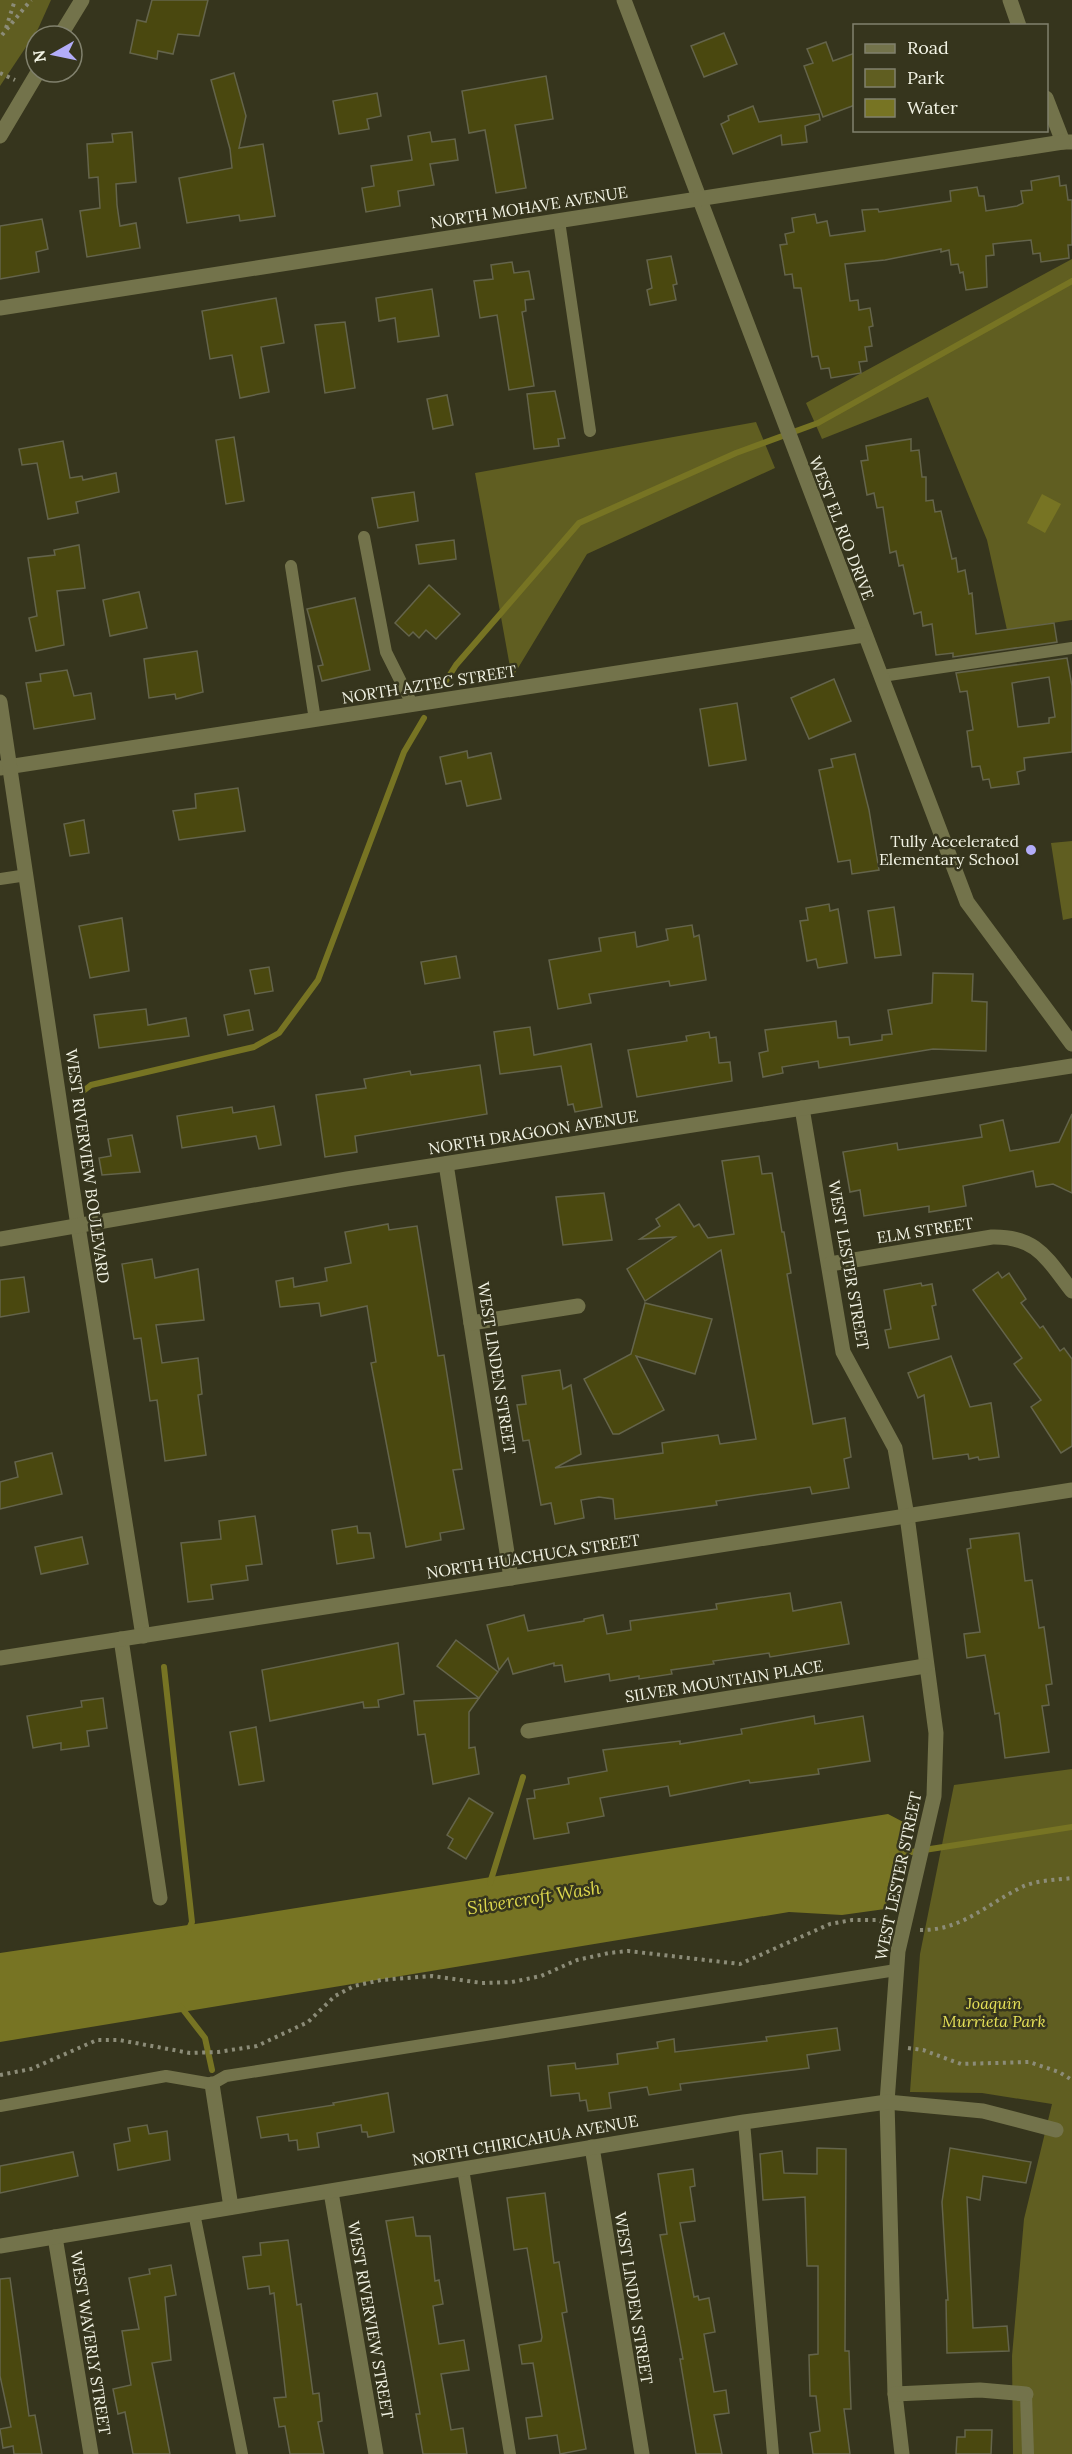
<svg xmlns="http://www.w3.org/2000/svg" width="1072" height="2454" font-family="Lora,serif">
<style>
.green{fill:#605e21}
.water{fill:#777423}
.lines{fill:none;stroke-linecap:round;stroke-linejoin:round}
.stream{stroke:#777423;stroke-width:6}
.building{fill:#4a480f;stroke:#64644b;stroke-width:1.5;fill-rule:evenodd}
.path{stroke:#8c8c78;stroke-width:4;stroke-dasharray:3 4.5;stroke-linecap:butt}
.service{stroke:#73734b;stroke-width:12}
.minor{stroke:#73734b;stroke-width:15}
.tertiary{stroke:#73734b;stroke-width:15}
.poi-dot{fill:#b3adf9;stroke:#36351d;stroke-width:2}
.labels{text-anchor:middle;stroke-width:5;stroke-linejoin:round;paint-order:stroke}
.street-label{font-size:16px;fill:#f2f3e4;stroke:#36351d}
.poi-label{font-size:16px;fill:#f2f3e4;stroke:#36351d;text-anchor:end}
.park-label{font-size:16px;font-style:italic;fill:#e6e158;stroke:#36351d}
.water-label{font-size:18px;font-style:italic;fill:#dcd74d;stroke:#36351d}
</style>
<rect width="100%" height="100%" fill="#36351d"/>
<g class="green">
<path d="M0 0H51L38 29 0 86Z"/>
<path d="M1072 259V620L1007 630 987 540 928 397 822 439 806 403Z"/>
<path d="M756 422 775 468 587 554 512 678 475 473Z"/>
<path d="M1072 841V918L1063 920 1051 843Z"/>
<path d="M1072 1769V2454H1013L1012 2356 1024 2219 1052 2104 982 2093 910 2092 920 1954 954 1785Z"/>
</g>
<g class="water">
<path d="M1042 494 1061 504 1045 533 1027 523Z"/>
<path d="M888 1814 907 1824 885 1909 842 1915 789 1912 0 2042V1953L215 1921Z"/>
</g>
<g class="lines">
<g class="stream">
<path d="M444 684 456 665 579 523 736 453 818 423 1072 281"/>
<path d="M82 1092 91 1085 254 1047 279 1033 318 980 404 752 424 718"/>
<path d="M164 1667 192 1922 188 1931"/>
<path d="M892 1855 1072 1827"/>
<path d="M490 1883 523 1777"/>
<path d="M181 2007 205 2038 212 2070"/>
</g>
</g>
<g class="building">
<path d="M152 0H208L199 36 178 34 173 54 158 51 157 59 130 53 137 20 146 22Z"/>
<path d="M724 33 737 64 704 77 691 46Z"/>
<path d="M826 42 833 61 855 53V105L823 117 804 66 813 63 807 49Z"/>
<path d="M234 73 246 116 239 148 263 144 275 216 240 221 239 215 187 223 179 178 232 168 230 149 211 80Z"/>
<path d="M546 76 553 119 515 125 526 188 496 193 485 130 469 133 462 91Z"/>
<path d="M377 93 381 116 367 119 369 129 339 134 333 101Z"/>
<path d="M753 106 759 122 819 114 820 120 805 126 807 142 782 145 781 135 733 154 721 124 729 120 728 116Z"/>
<path d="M132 132 136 182 116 184 117 205 120 226 136 223 140 248 87 257 80 211 100 208 98 177 89 178 87 144 113 142 112 134Z"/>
<path d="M430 132 432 142 455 139 458 160 430 164 434 185 398 191 400 206 366 212 362 188 374 186 371 166 412 160 408 136Z"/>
<path d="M1059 176 1060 186 1066 185 1068 200H1072V245H1068L1069 258 1041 262 1040 253 1033 254 1031 240 993 244 994 255 986 256 987 287 966 290 963 272 960 273 958 264 951 265 949 250 941 252V249L885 260 845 264 850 301 858 300 859 310 870 308 873 326 869 327 872 346 865 347 867 361 859 362 861 373 831 378 829 368 821 369 818 356 812 357 801 288H794L792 274 785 275 780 245 787 244 785 234 794 232 792 218 815 214 817 223 827 221 830 236 865 231 862 210 878 209 879 212 951 201 950 191 977 187 979 196H984L986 211 1017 206 1023 203 1021 191 1032 190 1031 181Z"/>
<path d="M42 219 48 249 36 252 39 272 0 279V226Z"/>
<path d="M671 256 677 284 673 285 676 300 650 305 647 290 652 288 647 260Z"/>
<path d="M512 262 514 273 529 271 534 299 525 300 526 311 522 312 534 386 509 390 497 315 480 318 474 281 493 279 491 265Z"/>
<path d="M432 289 439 336 398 342 395 318 379 321 376 298Z"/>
<path d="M276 298 284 343 261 347 269 392 240 398 232 355 210 359 202 311Z"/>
<path d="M345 322 355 388 325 393 315 325Z"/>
<path d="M555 391 565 438 558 439 559 446 534 449 527 394Z"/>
<path d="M447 395 453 425 433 429 427 399Z"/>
<path d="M234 437 244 501 226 504 216 440Z"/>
<path d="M911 439V451L919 450 922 477H926V501L933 500 935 512 941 511 952 559 956 558 958 572 965 570 969 594 972 593 976 634 1054 623 1057 642 953 657V653L936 655 932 624 923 626 921 612 914 614 903 565 899 566 896 551 890 553 883 507 877 508 874 493 867 495 861 461 868 460 866 446Z"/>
<path d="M63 441 70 478 82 476 83 480 116 473 119 492 76 502 78 513 48 519 37 463 22 465 19 449Z"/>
<path d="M414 492 418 521 378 528 372 498Z"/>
<path d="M454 540 456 559 419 564 416 545Z"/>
<path d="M79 545 85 588 57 591 64 645 36 651 29 618 37 616 28 558 55 555 54 550Z"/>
<path d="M429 585 460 614 436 639 426 630 419 638 413 632 409 636 395 623Z"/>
<path d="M139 592 147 628 110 636 103 600Z"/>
<path d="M355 598 370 670 322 681 318 666 323 665 307 609Z"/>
<path d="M197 651 203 692 176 699 175 694 149 698 144 659Z"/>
<path d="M1067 658 1072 686V752L1024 758 1025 770 1017 772 1019 784 991 788 989 779 983 780 980 766 972 767 967 731 973 730 967 691 960 692 956 673ZM1049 677 1055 717 1049 718V723L1018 727 1012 683Z"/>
<path d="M67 670 74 696 91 693 95 719 34 729 26 683 41 681 40 674Z"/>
<path d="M834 679 851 721 809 739 791 698Z"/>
<path d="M737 703 746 760 709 766 700 709Z"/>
<path d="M467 751 468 758 491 753 501 799 467 806 461 781 446 784 440 757Z"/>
<path d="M855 754 869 810 879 870 852 874 850 860 838 862 819 770 833 767 831 759Z"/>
<path d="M238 788 245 831 179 840 173 811 196 808 195 794Z"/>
<path d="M84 820 89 853 70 856 64 824Z"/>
<path d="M829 904 830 911 838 909 847 963 818 968 816 959 807 961 800 921 808 920 806 908Z"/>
<path d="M894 907 901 955 875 958 868 911Z"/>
<path d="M122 918 129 971 90 978 79 926Z"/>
<path d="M692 925 694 937 699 935 706 980 670 986 669 981 589 994 591 1003 558 1009 549 960 601 951 599 938 635 932 637 947 668 940 666 929Z"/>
<path d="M456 956 460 978 425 984 421 962Z"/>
<path d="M269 967 273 991 255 994 250 970Z"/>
<path d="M933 973 973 974 972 1001 987 1002 986 1051 933 1049 819 1068 818 1061 782 1067 783 1073 763 1077 759 1053 768 1051 765 1030 836 1021 838 1038 849 1037 850 1045 882 1040V1035L892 1034 888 1010 932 1003Z"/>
<path d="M146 1009 148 1025 186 1018 189 1036 99 1048 94 1015Z"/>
<path d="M249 1010 253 1030 228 1035 224 1015Z"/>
<path d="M530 1027 534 1055 591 1044 602 1107 575 1112 573 1104 568 1105 561 1066 500 1074 494 1032Z"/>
<path d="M709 1032 710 1038 716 1037 719 1063 730 1062 732 1081 637 1097 628 1050 687 1041 686 1036Z"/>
<path d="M480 1065 487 1114 355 1136 357 1152 325 1157 316 1095 366 1088 364 1079 410 1071 411 1075Z"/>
<path d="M274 1106 281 1145 259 1149 256 1136 182 1148 177 1116 232 1107 233 1113Z"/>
<path d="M1072 1114V1193L1053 1184 1036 1187 1033 1171 963 1186 966 1206 929 1212V1206L864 1216 860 1190 850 1192 843 1152 897 1143 898 1150 982 1137 980 1125 1003 1120 1010 1151 1059 1142Z"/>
<path d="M132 1135 140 1172 102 1175 99 1158 111 1156 108 1139Z"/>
<path d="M759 1156 762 1174 772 1173 782 1232H784L791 1273 787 1274 813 1424 845 1418 851 1457 844 1459 849 1488 812 1494 810 1487 716 1501 717 1505 615 1519 613 1499 599 1497 581 1500 584 1518 555 1524 551 1503 541 1505 529 1440 523 1441 517 1405 526 1404 522 1376 560 1370 563 1389 571 1385 581 1454 555 1468 663 1453 662 1443 718 1435 720 1444 756 1439 721 1250 645 1301 627 1269 675 1237 640 1239 660 1226 656 1219 679 1204 694 1227 699 1224 708 1238 734 1234 722 1161Z"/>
<path d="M604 1193 612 1240 563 1245 556 1197Z"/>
<path d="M388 1224 389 1230 417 1226 438 1356 444 1355 462 1469 453 1470 464 1529 440 1533 441 1540 406 1547 371 1363 376 1362 367 1306 321 1316 319 1303 280 1307 276 1281 293 1278 294 1287 327 1281 325 1268 351 1263 345 1232Z"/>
<path d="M152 1259 155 1278 198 1269 204 1320 156 1325 162 1363 198 1358 202 1394 198 1395 206 1455 165 1461 157 1400 150 1401 141 1338 134 1339 122 1264Z"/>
<path d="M998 1272 1002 1278 1009 1273 1026 1299 1021 1303 1040 1328 1043 1326 1060 1351 1064 1348 1072 1359V1446L1061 1453 1031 1407 1041 1400 1014 1364 1022 1358 973 1290Z"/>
<path d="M24 1277 29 1312 0 1317V1280Z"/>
<path d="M921 1283 922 1286 932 1284 936 1305 932 1306 939 1339 889 1348 885 1330 891 1329 884 1290Z"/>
<path d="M645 1303 712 1319 695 1374 636 1356 664 1410 619 1434H613L584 1379 631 1354Z"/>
<path d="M951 1356 970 1407 991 1403 999 1457 979 1460 978 1457 969 1459 968 1454 933 1459 924 1395 918 1398 908 1373Z"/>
<path d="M52 1453 62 1494 0 1509V1482L18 1477 15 1462Z"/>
<path d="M255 1516 262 1564 246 1566 248 1580 211 1585 213 1599 188 1602 181 1543 221 1539 219 1521Z"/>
<path d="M357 1526 358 1533H370L374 1558 337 1564 332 1530Z"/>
<path d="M1019 1533 1025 1581 1032 1580 1039 1628 1044 1627 1052 1684 1046 1685 1049 1705 1042 1706 1049 1752 1005 1758 999 1713 995 1714 985 1655 967 1658 964 1634 980 1632 967 1549 971 1548 970 1539Z"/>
<path d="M82 1537 88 1564 41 1574 35 1547Z"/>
<path d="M790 1593 793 1611 841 1602 849 1644 770 1657 769 1653 713 1661 714 1664 671 1670 672 1674 639 1679V1676L610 1681 609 1674 565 1682 562 1665 554 1666V1663L513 1674 508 1658 499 1670 487 1625 524 1615 528 1631 584 1621V1619L603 1615 607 1634 631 1630 630 1621 717 1609 716 1604Z"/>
<path d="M456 1640 498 1672 479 1698 437 1666Z"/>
<path d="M398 1643 404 1694 378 1700 379 1707 364 1708 363 1702 270 1721 262 1670Z"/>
<path d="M103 1698 107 1728 87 1731 89 1746 61 1750V1743L33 1748 27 1716 82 1707 81 1701Z"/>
<path d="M479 1698 469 1712V1748L475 1747 479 1774 433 1784 425 1734 418 1735 414 1701Z"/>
<path d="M814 1716 815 1724 863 1716 870 1761 818 1769 819 1774 750 1783 749 1780 670 1796 668 1786 600 1798 604 1816 567 1823 569 1833 534 1839 527 1799 535 1798 534 1790 569 1784 568 1778 607 1771 603 1750 680 1741V1744L742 1734 741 1729Z"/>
<path d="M256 1727 264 1781 239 1785 230 1732Z"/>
<path d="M469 1798 493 1813 466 1859 448 1848 453 1839 447 1835Z"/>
<path d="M837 2028 840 2050 807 2055 809 2068 680 2084 681 2090 649 2095 647 2087 609 2093 611 2108 588 2111 586 2100 580 2101 579 2093 551 2096 548 2066 575 2063 576 2069 618 2064 617 2054 658 2048 657 2042 674 2039 675 2052 767 2041 766 2037Z"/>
<path d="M388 2093 394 2132 368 2137 367 2132H362L361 2125 317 2133 319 2147 298 2150 297 2140 289 2141 288 2134 261 2138 257 2117 334 2105 333 2103Z"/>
<path d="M147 2125 149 2134 167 2131 170 2160 118 2170 114 2144 130 2141 128 2128Z"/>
<path d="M817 2148 846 2149 845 2351H849L851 2409H844L850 2454H813L810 2433 820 2431 816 2396H810L809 2355 818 2354V2266H807L805 2197 763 2200 760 2154 782 2151 784 2173 817 2174Z"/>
<path d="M950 2148 1031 2162 1026 2183 983 2176 980 2200 967 2197 973 2328 1007 2326 1009 2351 947 2353 946 2300H948L942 2202Z"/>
<path d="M73 2152 78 2176 0 2193V2166Z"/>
<path d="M693 2169 695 2186 690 2187 695 2221 680 2223 694 2297 698 2296 699 2300 709 2298 715 2332 704 2334 714 2392 726 2390 729 2413 714 2415 722 2454H696L680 2359H683L660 2235 667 2234 658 2174Z"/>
<path d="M545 2193 554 2263 559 2262 567 2312 562 2313 586 2449 560 2454 557 2435 529 2439 526 2418 542 2416 533 2363 522 2364 519 2345 541 2341 542 2337 527 2248 514 2250 507 2198Z"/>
<path d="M413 2217 416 2236H430L435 2281 439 2280 443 2304 433 2306 439 2344 464 2340 469 2370 441 2374 451 2430 463 2428 467 2454H423L416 2414H420L386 2221Z"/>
<path d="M288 2240 297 2305 301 2304 313 2394 319 2393 322 2421 318 2422 324 2454H290L285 2426 279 2427 274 2398 286 2397 274 2293 270 2294 269 2286 248 2289 243 2257 261 2255 260 2243Z"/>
<path d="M171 2265 176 2295 165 2297 171 2360 152 2363 170 2454H133L125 2412 118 2414 113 2389 131 2385 122 2331 139 2329 129 2278 150 2274 149 2269Z"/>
<path d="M10 2278 29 2416 35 2415 42 2454H14L13 2446 3 2448 0 2429 11 2427 0 2376V2279Z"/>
<path d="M965 2430H992L991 2454H956L957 2437H965Z"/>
</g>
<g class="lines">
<g class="path">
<path d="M6 28 15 0"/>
<path d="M2 35 31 0"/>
<path d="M0 73 15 80"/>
<path d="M920 1930C961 1931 987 1904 1022 1887 1036 1880 1057 1880 1072 1878"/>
<path d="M908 2048 923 2050 961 2064 1029 2062 1059 2072 1072 2080"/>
<path d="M0 2075 31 2069 97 2040H119L190 2053 218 2052 257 2046 308 2022 335 1996 354 1986 381 1980 432 1976 482 1983 512 1982 541 1976 577 1960 609 1953 628 1951 740 1964 830 1924 852 1920H876L889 1924"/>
</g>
<g class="service">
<path d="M559 221 590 431"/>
<path d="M364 537 386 652 412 704"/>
<path d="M291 566 315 720"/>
<path d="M882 676 1072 648"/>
<path d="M0 879 27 875"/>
<path d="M0 2106 166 2076 212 2084 226 2076 896 1970"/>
<path d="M744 2122 773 2454"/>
<path d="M463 2169 510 2454"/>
<path d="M194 2213 242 2454"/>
<path d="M1026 2394 1028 2454"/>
</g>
<g class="minor">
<path d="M624 0 967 902 1072 1044"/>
<path d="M1010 0 1019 26"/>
<path d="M1046 98 1063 142H1072"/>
<path d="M0 308 1063 142"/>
<path d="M0 768 864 635"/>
<path d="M802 1108 843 1352 895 1448 907 1516 936 1733 934 1796 898 1951 887 2102 895 2394 902 2454"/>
<path d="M446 1164 511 1578"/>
<path d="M78 1226 143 1636"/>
<path d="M830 1264 992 1237C1037 1236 1047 1259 1072 1291"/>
<path d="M471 1323 578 1306"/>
<path d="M121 1639 160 1898"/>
<path d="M0 1658 1072 1490"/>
<path d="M528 1731 925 1666"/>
<path d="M212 2084 231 2207"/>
<path d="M592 2147 642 2454"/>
<path d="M331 2192 376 2454"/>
<path d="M55 2237 91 2454"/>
<path d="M0 2246 744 2122 887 2102 983 2111 1056 2130"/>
<path d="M895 2394 980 2390 1026 2394"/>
</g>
<g class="tertiary">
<path d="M60 36 82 0"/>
<path d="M0 136 38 72"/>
<path d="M0 702 78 1226"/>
<path d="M0 1239 347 1179 1072 1066"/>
</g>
</g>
<circle class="poi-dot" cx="1031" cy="850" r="6"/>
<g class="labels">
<g class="street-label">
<text transform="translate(529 207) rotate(-9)" y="6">NORTH MOHAVE AVENUE</text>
<text transform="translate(842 528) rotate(69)" y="6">WEST EL RIO DRIVE</text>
<text transform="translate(429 684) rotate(-9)" y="6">NORTH AZTEC STREET</text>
<text transform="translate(533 1132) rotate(-9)" y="6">NORTH DRAGOON AVENUE</text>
<text transform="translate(88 1166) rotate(82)" y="6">WEST RIVERVIEW BOULEVARD</text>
<text transform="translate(925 1230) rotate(-9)" y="6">ELM STREET</text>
<text transform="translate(849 1265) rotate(80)" y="6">WEST LESTER STREET</text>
<text transform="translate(497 1368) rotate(81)" y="6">WEST LINDEN STREET</text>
<text transform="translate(533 1556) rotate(-9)" y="6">NORTH HUACHUCA STREET</text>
<text transform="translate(724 1681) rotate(-9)" y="6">SILVER MOUNTAIN PLACE</text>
<text transform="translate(898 1876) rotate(-78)" y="6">WEST LESTER STREET</text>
<text transform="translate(525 2140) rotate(-10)" y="6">NORTH CHIRICAHUA AVENUE</text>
<text transform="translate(634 2298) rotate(81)" y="6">WEST LINDEN STREET</text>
<text transform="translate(371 2320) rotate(80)" y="6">WEST RIVERVIEW STREET</text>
<text transform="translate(91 2343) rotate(81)" y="6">WEST WAVERLY STREET</text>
</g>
<g class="poi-label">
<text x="1019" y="847">Tully Accelerated<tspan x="1019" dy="18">Elementary School</tspan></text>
</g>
<g class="park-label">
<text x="994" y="2009">Joaquin<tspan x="994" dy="18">Murrieta Park</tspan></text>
</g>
<g class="water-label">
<text transform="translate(534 1898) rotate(-9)" y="6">Silvercroft Wash</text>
</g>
</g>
<rect x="853" y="24" width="195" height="108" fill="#36351d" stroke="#81816d" stroke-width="1.5"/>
<rect x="865" y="44" width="30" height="9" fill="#73734b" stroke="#81816d" stroke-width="1.5"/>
<text x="907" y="54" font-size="18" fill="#f2f3e4">Road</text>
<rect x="865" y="69" width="30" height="18" fill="#605e21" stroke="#81816d" stroke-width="1.5"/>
<text x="907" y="84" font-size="18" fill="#f2f3e4">Park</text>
<rect x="865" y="99" width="30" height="18" fill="#777423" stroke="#81816d" stroke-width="1.5"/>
<text x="907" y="114" font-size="18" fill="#f2f3e4">Water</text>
<g transform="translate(54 54) rotate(261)"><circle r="28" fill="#36351d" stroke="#81816d" stroke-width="1.5"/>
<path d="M0-4.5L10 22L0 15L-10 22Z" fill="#b3adf9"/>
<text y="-9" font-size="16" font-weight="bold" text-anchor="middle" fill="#f2f3e4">N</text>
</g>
</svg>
